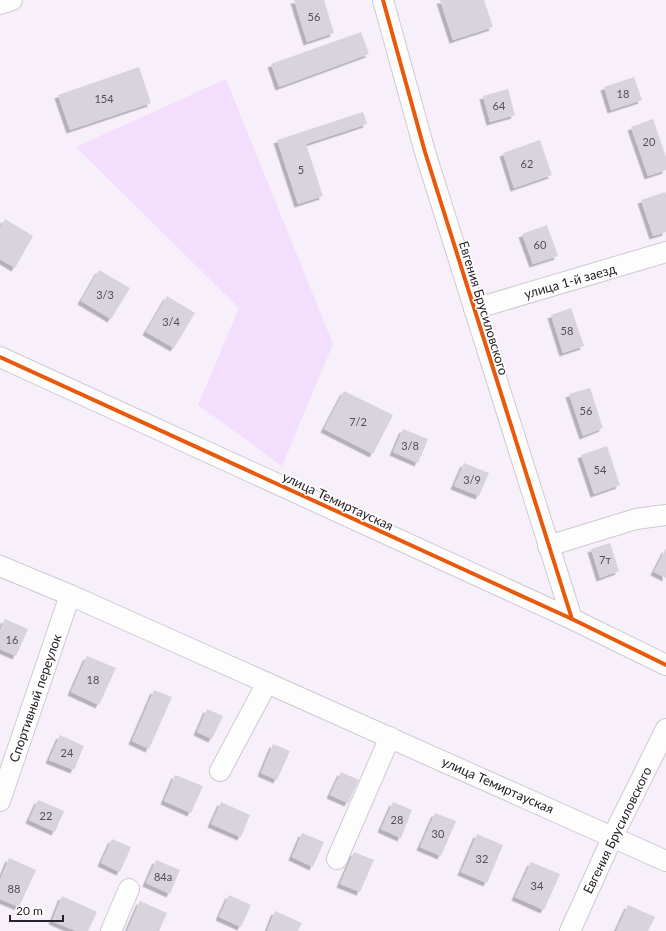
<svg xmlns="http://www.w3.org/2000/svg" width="666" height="931" font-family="Lato,sans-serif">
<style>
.green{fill:#f3defd}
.building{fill:#d9d3dc;filter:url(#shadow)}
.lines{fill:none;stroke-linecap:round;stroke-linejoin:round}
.minor-casing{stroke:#cfc9d2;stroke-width:22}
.minor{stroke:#fefdfe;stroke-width:20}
.cycleway-casing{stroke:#fff;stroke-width:6}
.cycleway{stroke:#e8590c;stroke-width:4}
.labels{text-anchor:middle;stroke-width:3;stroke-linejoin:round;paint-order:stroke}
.number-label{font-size:11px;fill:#534e56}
.street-label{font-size:13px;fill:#262129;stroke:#fff}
</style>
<defs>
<filter id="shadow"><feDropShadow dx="-3.5" dy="3.5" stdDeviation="0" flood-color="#0004"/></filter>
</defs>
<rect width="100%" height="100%" fill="#f7f0fb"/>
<path class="green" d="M226 79 333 344 282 466 198 405 239 308 76 147Z"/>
<g class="building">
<path d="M294 0H324L334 33 307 42Z"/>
<path d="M440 0H484L493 27 453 40Z"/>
<path d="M361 32 369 54 279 87 271 64Z"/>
<path d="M139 67 151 103 70 130 58 95Z"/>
<path d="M634 77 642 100 611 110 604 87Z"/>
<path d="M508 89 515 115 490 122 483 96Z"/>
<path d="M363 112 367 124 306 144 323 196 298 204 277 140Z"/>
<path d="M653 119 666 157V170L648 176 631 127Z"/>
<path d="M540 140 552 175 514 188 503 153Z"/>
<path d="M665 192 666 195V232L653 236 641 200Z"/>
<path d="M5 219 33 236 15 268 0 259V228Z"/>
<path d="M547 225 558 256 533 264 522 234Z"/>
<path d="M99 270 130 288 111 319 81 301Z"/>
<path d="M167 296 195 313 174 348 146 332Z"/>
<path d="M571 308 584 346 563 353 551 315Z"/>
<path d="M590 388 603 428 583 436 569 394Z"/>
<path d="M344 391 393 415 373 454 324 429Z"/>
<path d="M403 429 428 439 418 463 393 452Z"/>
<path d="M607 446 620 485 594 494 581 455Z"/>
<path d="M464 463 489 473 479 496 454 486Z"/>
<path d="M610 543 619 571 600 578 591 549Z"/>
<path d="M666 548V578L654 572Z"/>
<path d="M5 619 28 629 16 656 0 649V630Z"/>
<path d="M87 656 116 668 99 705 71 692Z"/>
<path d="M154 690 172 697 149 749 132 741Z"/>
<path d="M207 709 223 716 212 739 197 732Z"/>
<path d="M60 735 84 746 74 770 49 760Z"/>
<path d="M273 744 290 751 277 780 261 773Z"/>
<path d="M341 772 359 780 348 803 330 795Z"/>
<path d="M175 775 203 786 191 813 164 801Z"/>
<path d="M38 800 64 811 55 832 29 820Z"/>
<path d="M221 802 250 815 241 837 211 824Z"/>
<path d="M393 802 412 810 401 838 381 829Z"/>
<path d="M435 813 456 821 441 856 420 847Z"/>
<path d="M302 833 324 842 313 867 292 857Z"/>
<path d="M477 834 503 845 487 883 461 872Z"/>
<path d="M112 839 131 847 120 872 101 863Z"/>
<path d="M354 852 374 860 360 892 340 884Z"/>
<path d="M9 858 36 870 19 907 0 899V880Z"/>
<path d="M156 860 180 870 170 894 146 883Z"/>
<path d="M531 862 560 874 544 910 515 897Z"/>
<path d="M229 895 251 905 241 927 219 917Z"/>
<path d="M62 896 97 912 88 931H76L52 921Z"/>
<path d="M140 901 167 913 159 931H127Z"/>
<path d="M628 905 655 917 648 931H616Z"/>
<path d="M275 911 302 923 298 931H267Z"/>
</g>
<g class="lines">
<g class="minor-casing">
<g id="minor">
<path d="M383 0 425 152 572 619"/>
<path d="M0 4 12 0"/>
<path d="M474 309 666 252"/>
<path d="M0 357 572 619 666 665"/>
<path d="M548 546 636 519 666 515"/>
<path d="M0 566 70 595 666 861"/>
<path d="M220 771 267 683"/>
<path d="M0 801 70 595"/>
<path d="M337 859 390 737"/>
<path d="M111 931 129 889"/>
<path d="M570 931 613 836 666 729"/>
</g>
</g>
<use href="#minor" class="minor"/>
<g class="cycleway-casing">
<g id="cycleway">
<path d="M383 0 425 152 572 619"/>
<path d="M0 357 572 619 666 665"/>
</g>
</g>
<use href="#cycleway" class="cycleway"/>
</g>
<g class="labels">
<g class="number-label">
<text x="314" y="21">56</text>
<text x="623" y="98">18</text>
<text x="104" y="103">154</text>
<text x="499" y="110">64</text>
<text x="649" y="146">20</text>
<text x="527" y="168">62</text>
<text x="301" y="174">5</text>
<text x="540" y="249">60</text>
<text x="105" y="299">3/3</text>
<text x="171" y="326">3/4</text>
<text x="567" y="335">58</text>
<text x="586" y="415">56</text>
<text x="358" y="426">7/2</text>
<text x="410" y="450">3/8</text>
<text x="600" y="474">54</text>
<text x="472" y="484">3/9</text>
<text x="605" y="564">7т</text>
<text x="12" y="644">16</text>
<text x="93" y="684">18</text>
<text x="67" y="757">24</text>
<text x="46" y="820">22</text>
<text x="397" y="824">28</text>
<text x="438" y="838">30</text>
<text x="482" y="863">32</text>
<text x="163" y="881">84а</text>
<text x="537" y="890">34</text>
<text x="14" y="893">88</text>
</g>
<g class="street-label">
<text transform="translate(570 281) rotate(-16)" y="5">улица 1-й заезд</text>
<text transform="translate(484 308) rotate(73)" y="5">Евгения Брусиловского</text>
<text transform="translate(338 501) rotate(25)" y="5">улица Темиртауская</text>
<text transform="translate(35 698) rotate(-71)" y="5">Спортивный переулок</text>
<text transform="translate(498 785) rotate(24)" y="5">улица Темиртауская</text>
<text transform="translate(617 830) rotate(-64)" y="5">Евгения Брусиловского</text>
</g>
</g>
<path d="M10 915v6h53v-6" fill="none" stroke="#262129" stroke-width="2"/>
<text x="16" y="915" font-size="12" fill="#262129" stroke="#ffffff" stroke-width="3" paint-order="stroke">20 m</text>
</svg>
